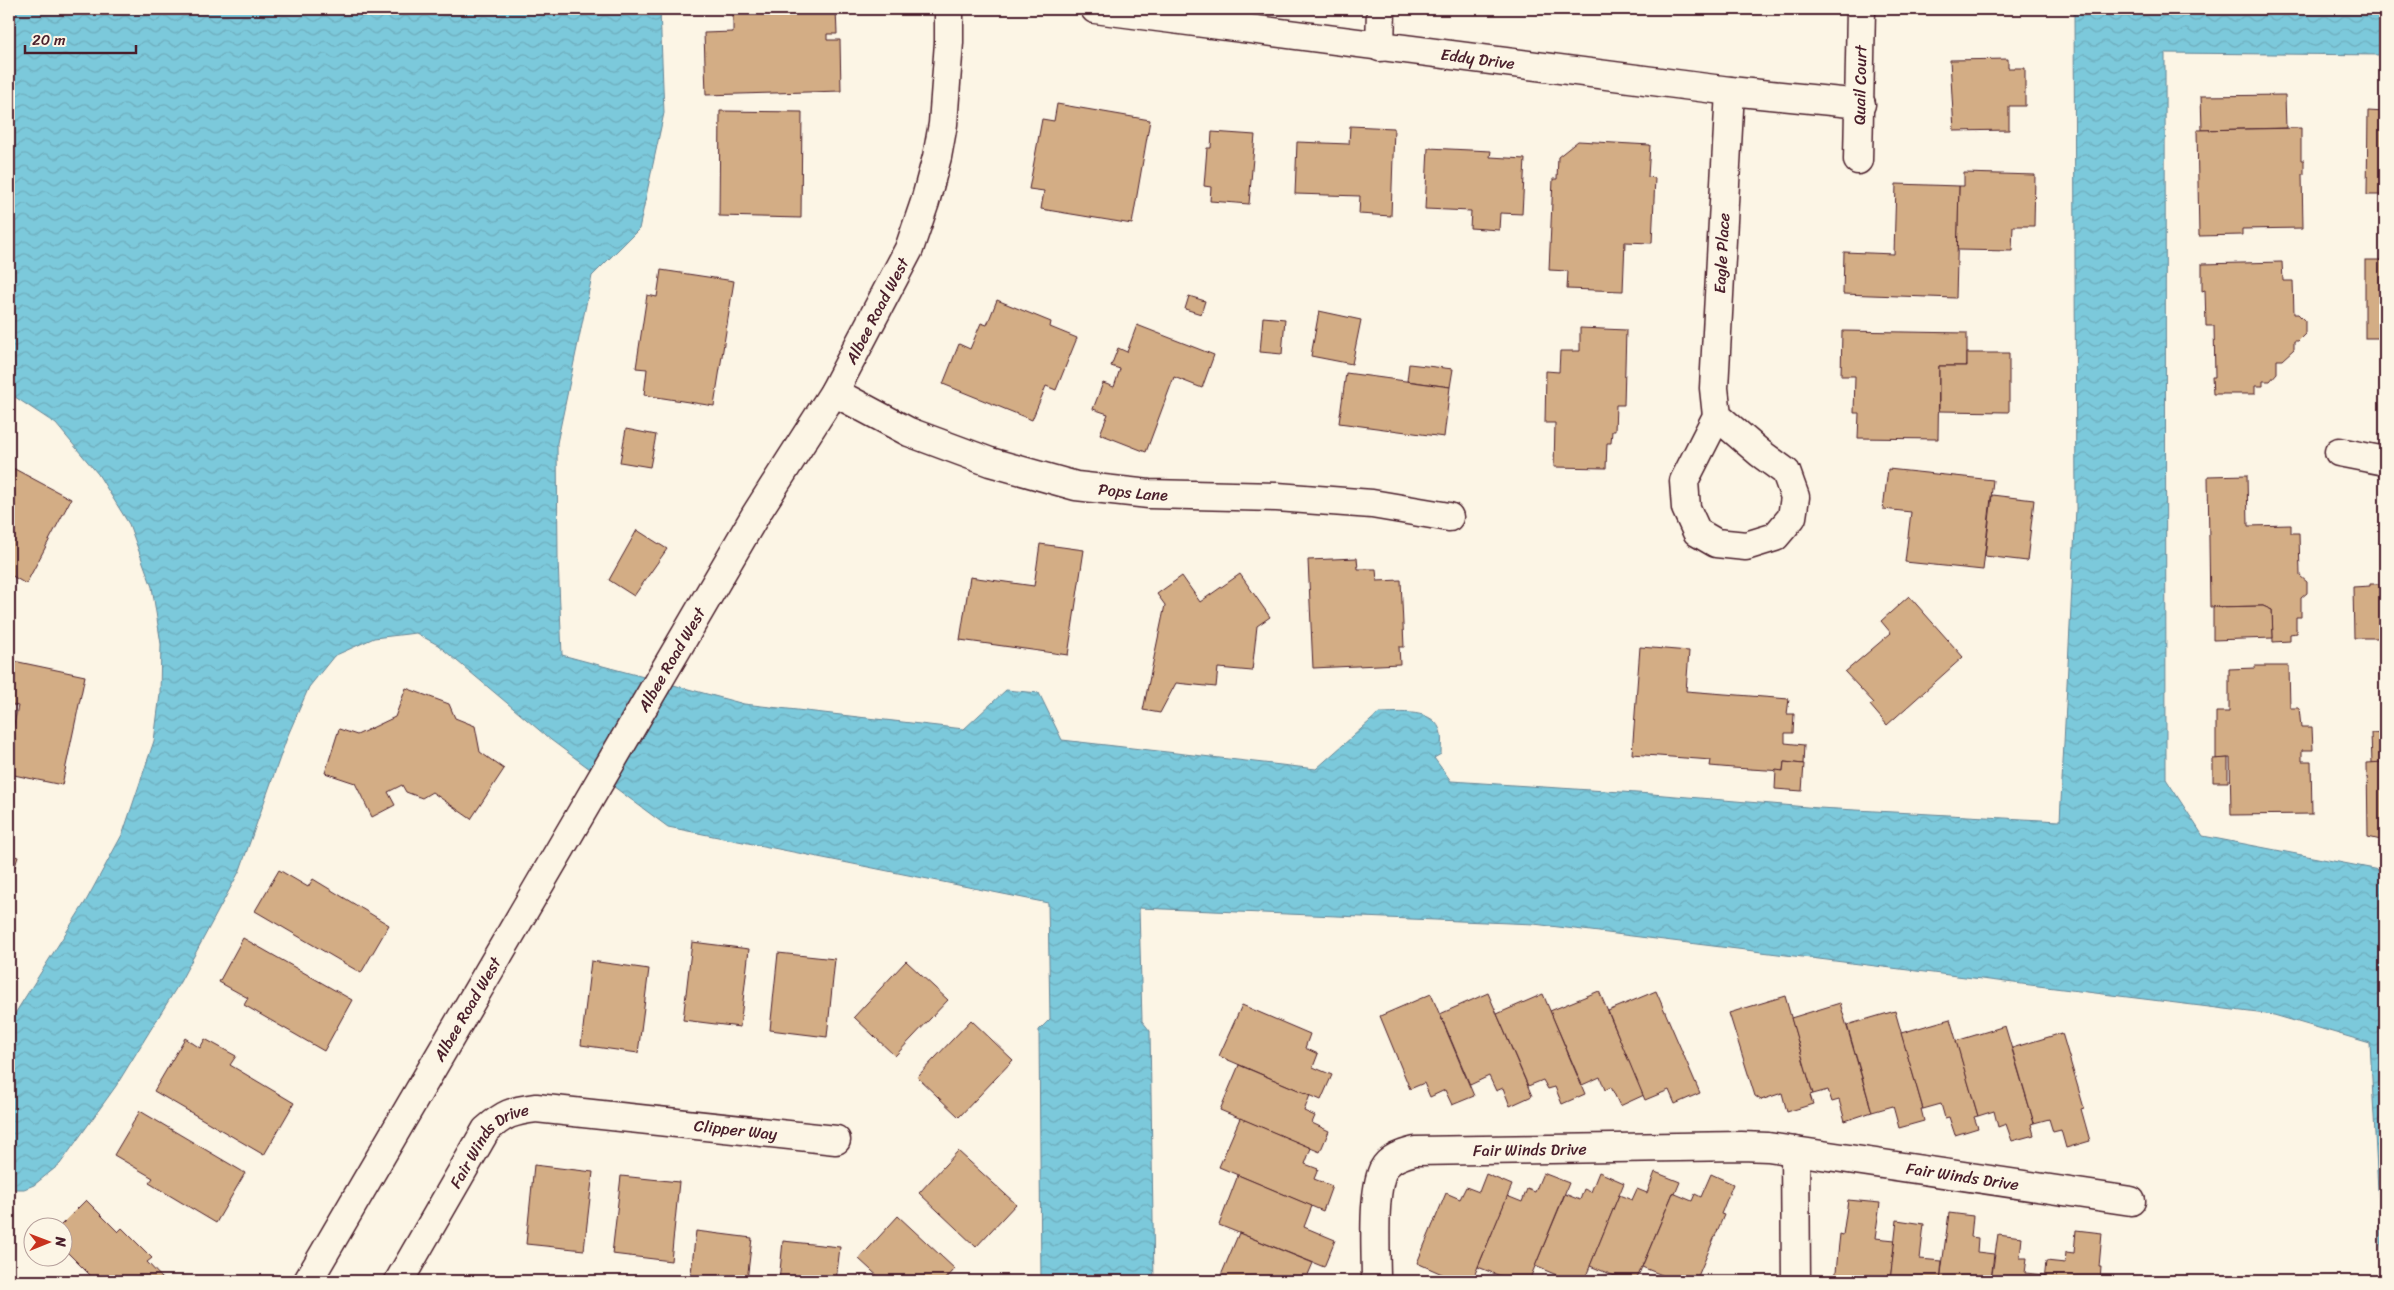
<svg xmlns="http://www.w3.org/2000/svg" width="2394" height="1290" font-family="Sriracha,sans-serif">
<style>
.water{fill:url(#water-waves);stroke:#688595}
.building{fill:#d3ad85;stroke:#4a1f2b}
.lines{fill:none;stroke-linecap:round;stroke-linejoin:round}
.minor-casing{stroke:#4a1f2b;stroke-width:31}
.minor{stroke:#fcf5e5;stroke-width:28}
.labels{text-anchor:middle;stroke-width:4;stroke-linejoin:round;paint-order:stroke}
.street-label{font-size:16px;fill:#4a1f2b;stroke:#fcf5e5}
</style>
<defs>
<pattern id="water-waves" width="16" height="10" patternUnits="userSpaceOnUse" patternTransform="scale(1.25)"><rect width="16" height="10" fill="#7cc9db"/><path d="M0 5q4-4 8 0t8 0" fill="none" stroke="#6dacbc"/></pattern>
</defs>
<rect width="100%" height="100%" fill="#fcf5e5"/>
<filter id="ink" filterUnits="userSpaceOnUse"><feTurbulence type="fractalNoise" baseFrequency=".02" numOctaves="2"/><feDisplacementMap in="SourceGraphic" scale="10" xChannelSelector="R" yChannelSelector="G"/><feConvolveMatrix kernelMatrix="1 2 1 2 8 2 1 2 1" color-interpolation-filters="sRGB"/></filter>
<g filter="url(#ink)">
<path class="water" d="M9 9H660L664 113 639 229 592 276 557 443 558 560 562 655 744 704 964 729 1006 690 1039 693 1062 740 1316 769 1379 713C1398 713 1436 707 1441 734 1442 740 1441 748 1441 754L1434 758 1451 781 1652 794 1819 808 2060 821 2076 509 2074 9H2385V55L2165 53 2166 779 2203 836 2385 871V1281H2383L2370 1043 2274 1015 1534 924 1139 908 1142 1021 1150 1031 1154 1281H1041L1039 1030 1050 1019 1048 903 668 827 551 740 438 645 416 633 374 638 334 656 309 687 288 735 240 870 180 982 116 1086 60 1164 34 1185 24 1189H12L9 1186V1023L86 901 123 833 154 741 160 694 161 644 152 587 129 524 98 474 56 424 9 393Z"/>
<g class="building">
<path d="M733 9H836L837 34H827V40H840L841 91 706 95 704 33 733 32Z"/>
<path d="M2008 59V68H2025V106H2009V130L1954 131 1950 60Z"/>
<path d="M2285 95 2286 128 2202 130 2201 96Z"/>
<path d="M1057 104 1150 120 1132 224 1041 209 1044 191 1029 189 1042 119 1054 121Z"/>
<path d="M720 111 802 112 801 218 719 216Z"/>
<path d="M2368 111 2385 112V195H2367Z"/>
<path d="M1350 126 1394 128 1391 216 1359 214 1360 196 1295 194 1297 142 1349 144Z"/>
<path d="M2301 128V160H2304V174H2302L2303 228 2242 229V235L2199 236 2197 130Z"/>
<path d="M1212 132 1255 135 1249 204 1210 201 1211 187 1204 186 1207 148H1211Z"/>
<path d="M1578 141 1650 145 1648 177 1655 178 1652 243 1625 242 1623 291 1567 289 1568 271 1549 270 1553 179H1557L1558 157Z"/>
<path d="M1428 148 1491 151 1490 157 1525 159 1522 214 1500 213 1499 230 1470 228 1471 211 1425 209Z"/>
<path d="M1964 173 2035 175 2034 226H2013L2012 251 1957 250 1959 186H1964Z"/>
<path d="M1896 184 1959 186 1956 298 1843 294 1844 252 1894 254Z"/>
<rect x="2365" y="260" width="20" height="78"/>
<path d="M2282 262 2283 281H2293L2294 314H2298L2305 321V334L2298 341H2294V349L2282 360H2277V373L2270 381H2263V386H2255V394H2213L2212 377H2215L2214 326H2206L2205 290 2202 291V264Z"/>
<path d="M661 270 734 281 714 406 644 395 647 369 636 368 647 295 657 297Z"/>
<path d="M1189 296 1205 301 1201 314 1185 309Z"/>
<path d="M997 300 1051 322 1050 327 1077 338 1056 390 1046 386 1032 420 943 384 959 344 970 349 981 323 987 325Z"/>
<path d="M1319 311 1361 320 1352 364 1311 356Z"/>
<path d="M1263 317 1285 319 1282 354 1260 352Z"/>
<path d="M1137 325 1214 355 1202 388 1174 377 1146 452 1100 434 1108 414 1093 409 1103 383 1114 387 1120 369 1111 366 1118 348 1127 352Z"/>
<path d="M1580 328 1626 330 1624 405H1616L1615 431H1612L1611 443H1607L1606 468 1554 467 1555 423H1545L1546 371 1559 372 1560 351H1580Z"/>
<path d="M1842 331 1967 333V366H1939L1938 439 1858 438 1859 413H1854L1855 376H1841Z"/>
<path d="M1967 353H2009V412L1939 411V366H1967Z"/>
<path d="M1409 364 1453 369 1450 387 1407 381Z"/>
<path d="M1346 373 1450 387 1444 437 1339 423Z"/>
<path d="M626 429 656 435 650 467 620 462Z"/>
<path d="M9 466 71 499 26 584 9 574Z"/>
<path d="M1888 469 1993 480 1983 570 1905 562 1911 512 1883 509Z"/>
<path d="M2247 475 2248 526 2291 525V533H2299L2300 576 2307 582V593L2301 598V617H2296V633L2290 634V641L2273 642 2272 610 2263 606 2210 607 2208 476Z"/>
<path d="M1992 495 2034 500 2027 561 1985 556Z"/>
<path d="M637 530 667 549 634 596 609 580Z"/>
<path d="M1040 544 1084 550 1068 655 960 640 970 577 1034 586Z"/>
<path d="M1357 558 1358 569H1376L1377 581 1401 580 1404 647H1399L1400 664 1313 668 1308 560Z"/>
<path d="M1240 574 1270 617 1257 626 1252 671 1218 668 1216 687 1176 683 1160 713 1143 710 1165 605 1157 594 1182 576 1200 602Z"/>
<path d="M2370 584H2382V586H2385V638H2354L2353 587 2370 586Z"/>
<path d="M1909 596 1963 657 1887 725 1870 705 1874 703 1845 672 1891 633 1881 621Z"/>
<path d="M2263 606 2272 610 2273 638 2213 640V607Z"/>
<path d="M1640 647 1689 651 1686 691 1789 699 1787 714H1794L1793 733H1785V743L1804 745 1803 764 1784 762 1783 771 1733 768 1710 766 1711 760 1632 754Z"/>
<path d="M9 660 85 676 62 785 9 774V727L13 728 18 706 9 704Z"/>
<path d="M2255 666H2289L2290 708H2299L2301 727H2312L2313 750H2302V761H2311L2312 814 2231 815 2230 758 2216 759V712H2229V669L2255 668Z"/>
<path d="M406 688 449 704 455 718 475 726 480 752 504 769 471 819 432 792 422 798 406 792 402 785 388 792 395 805 372 817 355 783 325 773 339 729 357 735 395 717Z"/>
<path d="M2384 728H2385V771L2384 762 2372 763 2371 733 2385 734Z"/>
<path d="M2228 758V782H2213V759Z"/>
<path d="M1784 762 1804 764 1802 791 1775 789 1776 770 1783 771Z"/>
<path d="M2384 762 2385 771V841L2368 837 2367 763Z"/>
<path d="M9 854 18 857 9 884Z"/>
<path d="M279 870 308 887 313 879 389 925 361 973 255 911Z"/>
<path d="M243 938 352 1000 324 1051 244 1005 248 998 219 982Z"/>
<path d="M692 942 749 949 740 1027 683 1020Z"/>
<path d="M778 953 835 959 827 1037 770 1030Z"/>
<path d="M591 961 649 969 638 1053 581 1045Z"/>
<path d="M906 961 948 1000 895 1056 854 1017Z"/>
<path d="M1599 991 1644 1095 1620 1106 1611 1087 1605 1090 1600 1077 1582 1085 1550 1011Z"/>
<path d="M1656 991 1700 1093 1675 1104 1669 1090 1645 1100 1608 1011Z"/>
<path d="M1488 993 1532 1096 1510 1106 1503 1088 1496 1091 1489 1076 1470 1085 1440 1014Z"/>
<path d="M1431 994 1474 1096 1452 1105 1445 1090 1430 1097 1424 1083 1410 1089 1380 1016Z"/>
<path d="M1543 994 1585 1094 1562 1104 1555 1087 1548 1089 1543 1080 1528 1086 1497 1014Z"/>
<path d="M1785 996 1813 1094 1810 1095 1813 1104 1787 1112 1782 1093 1761 1100 1755 1096 1729 1013Z"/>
<path d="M1840 1003 1872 1112 1845 1121 1839 1100 1832 1102 1828 1090 1813 1094 1791 1018Z"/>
<path d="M1242 1005 1310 1034 1305 1048 1318 1054 1313 1067 1332 1075 1321 1100 1219 1056Z"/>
<path d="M1895 1011 1923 1109H1921L1924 1121 1899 1128 1893 1106 1872 1112 1847 1025Z"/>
<path d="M1950 1019 1978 1116 1974 1117 1978 1128 1955 1135 1949 1117 1945 1118 1941 1104 1923 1109 1901 1033Z"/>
<path d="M971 1020 1013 1060 959 1117 917 1077Z"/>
<path d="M2005 1026 2034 1123 2031 1124 2034 1135 2012 1141 2006 1124 1998 1127 1994 1111 1978 1116 1956 1041Z"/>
<path d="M2062 1033 2084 1108 2081 1109 2090 1141 2066 1148 2061 1130 2053 1132 2049 1119 2034 1123 2012 1048Z"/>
<path d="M185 1038 200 1048 205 1039 236 1056 230 1065 294 1103 264 1155 154 1091Z"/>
<path d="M1239 1065 1310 1095 1304 1111 1315 1116 1312 1123 1329 1131 1320 1152 1220 1110Z"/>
<path d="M140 1111 245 1173 216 1223 149 1183 153 1178 114 1155Z"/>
<path d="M1240 1118 1311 1148 1305 1164 1318 1169 1314 1179 1332 1186 1323 1211 1219 1167Z"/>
<path d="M958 1151 1016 1204 976 1247 919 1193Z"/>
<path d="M534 1165 593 1172 584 1250 526 1244Z"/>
<path d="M1599 1172 1624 1183 1584 1281H1571L1535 1266 1565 1194 1580 1200 1584 1189 1591 1192Z"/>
<path d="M1655 1172 1680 1182 1675 1194 1673 1193 1636 1281H1627L1590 1266 1619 1195 1632 1200 1637 1189 1647 1193Z"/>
<path d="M1543 1173 1569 1183 1529 1281H1513L1478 1267 1507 1196 1522 1202 1527 1189 1535 1192Z"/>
<path d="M1486 1174 1512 1185 1472 1281H1458L1417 1263 1446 1193 1460 1199 1466 1187 1479 1192Z"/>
<path d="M1711 1174 1733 1184 1721 1214 1724 1215 1696 1281H1677L1642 1267 1673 1193 1692 1201 1695 1194 1701 1197Z"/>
<path d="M1238 1175 1312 1206 1304 1227 1335 1240 1324 1267 1219 1225Z"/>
<path d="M621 1176 679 1182 671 1261 612 1254Z"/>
<path d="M86 1200 118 1232 122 1228 152 1258 147 1262 162 1278 158 1281H96L62 1247V1228H58Z"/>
<path d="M1848 1200 1880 1203 1875 1238 1895 1240 1890 1281H1835L1840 1234 1843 1235Z"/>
<path d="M1949 1213 1973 1216 1971 1237 1978 1238 1977 1252 1994 1254 1991 1281H1940Z"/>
<path d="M898 1216 955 1269 944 1281H883L859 1259Z"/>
<path d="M1897 1220 1924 1224 1920 1259 1942 1261 1940 1281H1890Z"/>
<path d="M2076 1230 2102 1233 2099 1267H2101L2100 1281H2044L2046 1261 2065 1263 2066 1252 2074 1253Z"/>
<path d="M696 1231 752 1238 747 1281H690Z"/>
<path d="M1239 1233 1313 1263 1307 1277 1316 1281 1219 1280Z"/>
<path d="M1998 1234 2022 1237 2020 1258H2027L2025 1273 2045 1275 2044 1281H1991Z"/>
<path d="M783 1241 840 1247 836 1281H779Z"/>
</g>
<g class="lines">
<g class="minor-casing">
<g id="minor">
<path id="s1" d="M1095 9 1730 91 1861 104"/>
<path d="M1380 47 1381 9"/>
<path id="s2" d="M1858 160 1861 9"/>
<path id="s3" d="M834 392 909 432 990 462 1076 486 1149 494 1277 497 1372 504 1449 517"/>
<path id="s4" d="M1717 416 1684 481 1686 508 1697 532 1716 543 1746 546 1775 537 1792 517 1795 497 1786 472 1760 453 1717 416 1714 388 1730 91"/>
<path d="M2339 452 2385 461"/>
<path d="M1795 1151 1796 1281"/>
<path id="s5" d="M308 1281 756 514 834 392 909 249 925 202 937 157 943 124 949 42V9"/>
<path id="s6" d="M399 1281 486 1130C504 1114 512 1111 536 1108L836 1140"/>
<path id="s7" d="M1376 1281C1376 1252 1372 1195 1383 1170 1389 1158 1403 1154 1415 1151L1741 1146 1768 1147 2131 1201"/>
</g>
</g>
<use href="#minor" class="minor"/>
</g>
</g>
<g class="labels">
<g class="street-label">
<text dy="6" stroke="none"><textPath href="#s1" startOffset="386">Eddy Drive</textPath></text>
<text dy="6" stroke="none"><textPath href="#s2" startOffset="75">Quail Court</textPath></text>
<text dy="6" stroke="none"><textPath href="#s4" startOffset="534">Eagle Place</textPath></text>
<text dy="6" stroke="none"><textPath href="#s5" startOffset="1125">Albee Road West</textPath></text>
<text dy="6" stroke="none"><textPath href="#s3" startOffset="318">Pops Lane</textPath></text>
<text dy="6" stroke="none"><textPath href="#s5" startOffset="720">Albee Road West</textPath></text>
<text dy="6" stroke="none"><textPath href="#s5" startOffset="315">Albee Road West</textPath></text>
<text dy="6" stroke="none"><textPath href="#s6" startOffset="431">Clipper Way</textPath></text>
<text dy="6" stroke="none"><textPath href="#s7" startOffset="265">Fair Winds Drive</textPath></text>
<text dy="6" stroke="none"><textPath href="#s6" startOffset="166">Fair Winds Drive</textPath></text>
<text dy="6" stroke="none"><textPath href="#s7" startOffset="700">Fair Winds Drive</textPath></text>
</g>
</g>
<rect width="2394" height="1290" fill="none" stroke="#fcf5e5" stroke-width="30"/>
<rect x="15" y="15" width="2364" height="1260" fill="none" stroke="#4a1f2b" stroke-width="2" filter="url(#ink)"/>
<g transform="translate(48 1242) rotate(89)"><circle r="24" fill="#fcf5e5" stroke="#b59f9b"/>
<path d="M0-4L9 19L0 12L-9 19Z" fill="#c8321e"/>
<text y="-8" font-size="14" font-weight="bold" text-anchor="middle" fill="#4a1f2b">N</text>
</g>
<path d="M25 45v8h111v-8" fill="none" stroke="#4a1f2b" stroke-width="2.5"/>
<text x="32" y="45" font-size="15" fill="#4a1f2b" stroke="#fcf5e5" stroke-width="4" paint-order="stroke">20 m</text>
</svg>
